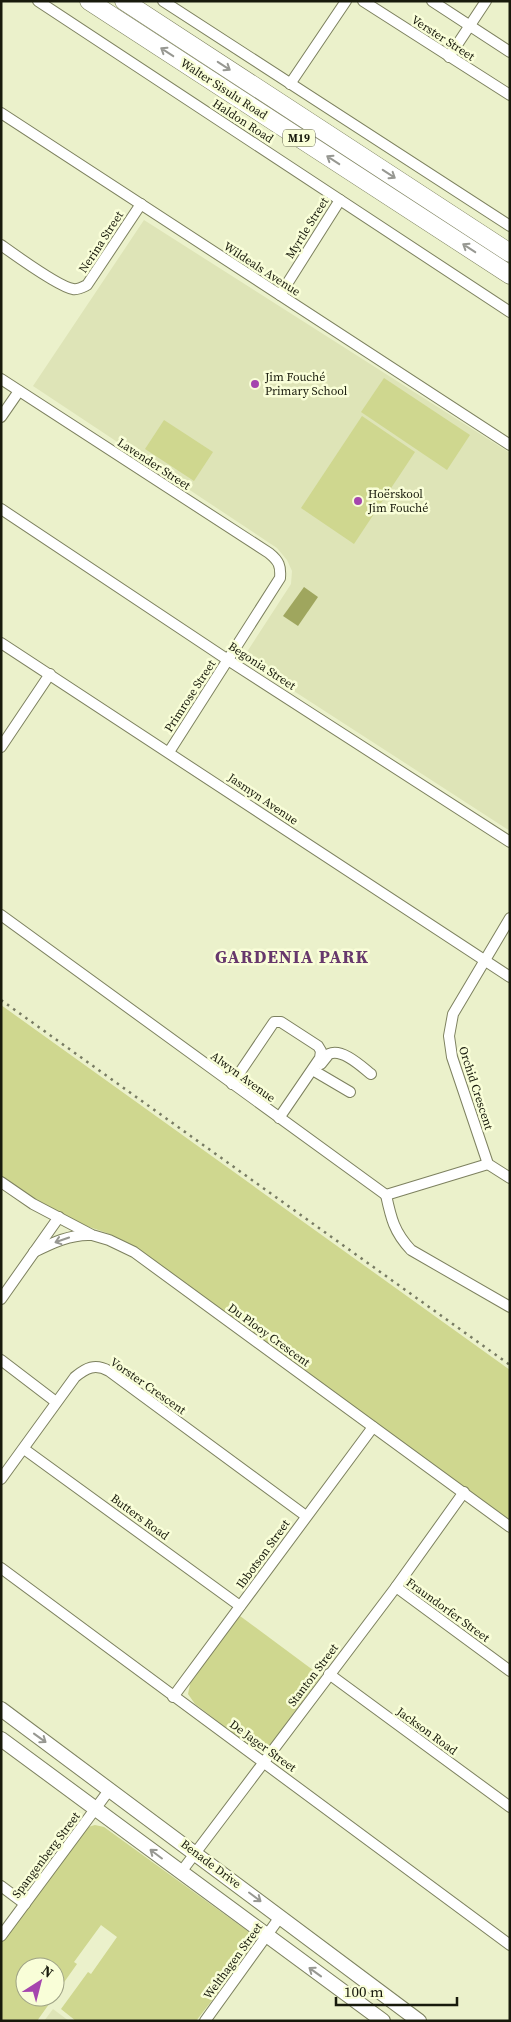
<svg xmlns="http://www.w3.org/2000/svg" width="511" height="2022" font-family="'Source Serif 4',serif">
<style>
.built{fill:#dee4b7}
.green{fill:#cfd78f}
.water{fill:#9fa65e}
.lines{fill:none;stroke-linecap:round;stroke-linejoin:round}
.street-casing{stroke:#7d815f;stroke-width:12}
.secondary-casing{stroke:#7d815f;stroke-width:16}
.highway-casing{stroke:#7d815f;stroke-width:19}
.street{stroke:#fff;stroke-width:10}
.secondary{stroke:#fff;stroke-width:14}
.highway{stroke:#fff;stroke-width:18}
.rail{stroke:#787c63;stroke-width:2.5;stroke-dasharray:2.5 5;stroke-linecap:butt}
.oneway{stroke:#979892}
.poi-dot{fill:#a546ae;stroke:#f9fed8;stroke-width:2}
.labels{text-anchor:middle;stroke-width:5;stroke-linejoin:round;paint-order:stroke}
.shield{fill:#f9fed8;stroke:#5c5e49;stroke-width:1}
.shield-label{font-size:11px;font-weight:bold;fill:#181a0c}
.street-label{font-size:12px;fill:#181a0c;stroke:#f9fed8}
.poi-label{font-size:12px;fill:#181a0c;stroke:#f9fed8;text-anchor:start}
.district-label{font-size:18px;font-weight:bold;letter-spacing:1px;fill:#67386c;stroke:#f9fed8}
</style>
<rect width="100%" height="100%" fill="#ebf1cb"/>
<g class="built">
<path d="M144 220 510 453V831L243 658 291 584 292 571 287 560 277 548 33 386Z"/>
<path d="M53 2009 69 2021H44Z"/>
</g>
<g class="green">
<path d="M384 378 470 435 447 470 361 412Z"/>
<path d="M362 416 415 452 354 544 301 508Z"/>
<path d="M164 420 213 452 194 481 145 449Z"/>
<path d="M1 1005 510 1370V1523L135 1247 107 1233 54 1215 1 1178Z"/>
<path d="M240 1616 321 1676 270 1745 261 1748 250 1746 195 1704 188 1694 191 1680Z"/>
<path d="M95 1825 104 1827 249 1932 253 1941 249 1953 196 2021H76L61 2009 88 1972 91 1974 117 1937 101 1925 74 1962 77 1964 55 1995V1967H25V1997H54L37 2021H1V1943L88 1827Z"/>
</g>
<path class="water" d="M304 587 318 597 298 626 283 616Z"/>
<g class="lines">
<g class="street-casing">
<g id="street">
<path d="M38 1 510 312"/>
<path d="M163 1 510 226"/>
<path d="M363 1 510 95"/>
<path d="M432 1 510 52"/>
<path d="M449 57 486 1"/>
<path d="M290 84 346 1"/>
<path d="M1 113 510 445"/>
<path d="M1 245C15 255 59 287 73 289 78 290 83 287 87 285L141 204"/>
<path d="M280 295 340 200"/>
<path d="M1 379 269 553C279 561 281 566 280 578L169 752"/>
<path d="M1 417 19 391"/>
<path d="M1 509 228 660 510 842"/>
<path d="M1 643 510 977"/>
<path d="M1 747 50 674"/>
<path d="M1 915 386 1195"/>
<path d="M510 918 453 1014 449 1036 452 1057 488 1164 510 1178"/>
<path d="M321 1064 329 1054C342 1048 361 1066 371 1074"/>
<path d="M316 1072 350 1092"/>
<path d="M232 1084 274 1022H281L318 1046 321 1051 320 1058 279 1118"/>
<path d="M1 1182 33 1204 92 1235 109 1240 134 1252 510 1527"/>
<path d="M386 1195C391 1218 394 1232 411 1250L510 1307"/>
<path d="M386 1195 488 1164"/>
<path d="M34 1252C52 1243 71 1234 91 1235"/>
<path d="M1 1299 59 1217"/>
<path d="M1 1360 56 1402"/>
<path d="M24 1449 240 1606"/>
<path d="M1 1479 75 1377C86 1368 95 1363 109 1371L306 1516"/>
<path d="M1 1568C170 1695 341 1819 510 1945"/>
<path d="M396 1587 510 1671"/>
<path d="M329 1674 510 1807"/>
<path d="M173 1697 373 1427"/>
<path d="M181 1872 396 1587 464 1492"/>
<path d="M1 1886 25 1904"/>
<path d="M1 1936 110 1789"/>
<path d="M205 2021 280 1917"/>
</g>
</g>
<g class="secondary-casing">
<g id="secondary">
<path d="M1 1709 419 2021"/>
<path d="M1 1739 383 2021"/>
</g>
</g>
<g class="highway-casing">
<g id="highway">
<path d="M89 1 510 275"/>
<path d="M124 1 510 253"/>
</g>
</g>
<use href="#street" class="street"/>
<use href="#secondary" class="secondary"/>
<use href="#highway" class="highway"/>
<path class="rail" d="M1 1000 510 1365"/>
</g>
<defs><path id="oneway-shaft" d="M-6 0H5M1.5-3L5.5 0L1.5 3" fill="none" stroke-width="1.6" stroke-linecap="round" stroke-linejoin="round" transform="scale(1.25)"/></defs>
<g class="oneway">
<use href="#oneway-shaft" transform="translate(167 52) rotate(-147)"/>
<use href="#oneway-shaft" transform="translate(224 66) rotate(33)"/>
<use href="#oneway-shaft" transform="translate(333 160) rotate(-147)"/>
<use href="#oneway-shaft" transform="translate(389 174) rotate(33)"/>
<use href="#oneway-shaft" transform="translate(469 248) rotate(-147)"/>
<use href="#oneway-shaft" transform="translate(62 1240) rotate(161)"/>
<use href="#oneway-shaft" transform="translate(40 1738) rotate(36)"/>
<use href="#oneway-shaft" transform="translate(156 1854) rotate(-143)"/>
<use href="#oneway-shaft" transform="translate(255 1897) rotate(37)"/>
<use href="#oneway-shaft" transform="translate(315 1972) rotate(-144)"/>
</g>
<g class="poi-dot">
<circle cx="255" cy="384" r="5"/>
<circle cx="358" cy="501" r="5"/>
</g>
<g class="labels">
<rect class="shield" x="283" y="129.5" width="32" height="17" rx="4"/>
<g class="shield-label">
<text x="299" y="142">M19</text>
</g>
<g class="street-label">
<text transform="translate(443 38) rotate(33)" y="4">Verster Street</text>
<text transform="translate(224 89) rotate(33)" y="4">Walter Sisulu Road</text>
<text transform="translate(243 121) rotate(33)" y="4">Haldon Road</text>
<text transform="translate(307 228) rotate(-58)" y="4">Myrtle Street</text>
<text transform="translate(101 242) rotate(-57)" y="4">Nerina Street</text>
<text transform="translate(262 269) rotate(33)" y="4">Wildeals Avenue</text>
<text transform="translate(154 464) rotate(33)" y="4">Lavender Street</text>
<text transform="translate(262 666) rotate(33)" y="4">Begonia Street</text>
<text transform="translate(190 696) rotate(-57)" y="4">Primrose Street</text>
<text transform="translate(263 799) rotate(34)" y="4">Jasmyn Avenue</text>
<text transform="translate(243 1077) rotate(36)" y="4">Alwyn Avenue</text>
<text transform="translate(476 1088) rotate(72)" y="4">Orchid Crescent</text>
<text transform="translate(269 1335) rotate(36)" y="4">Du Plooy Crescent</text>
<text transform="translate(148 1386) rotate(35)" y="4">Vorster Crescent</text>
<text transform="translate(140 1517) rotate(36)" y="4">Butters Road</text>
<text transform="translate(263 1554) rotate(-54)" y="4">Ibbotson Street</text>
<text transform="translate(448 1610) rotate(36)" y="4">Fraundorfer Street</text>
<text transform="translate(313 1675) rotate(-53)" y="4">Stanton Street</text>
<text transform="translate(427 1731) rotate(36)" y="4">Jackson Road</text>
<text transform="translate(263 1746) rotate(36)" y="4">De Jager Street</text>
<text transform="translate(46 1855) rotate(-53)" y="4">Spangenberg Street</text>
<text transform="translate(211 1864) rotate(37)" y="4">Benade Drive</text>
<text transform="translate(233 1961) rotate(-54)" y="4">Welthagen Street</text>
</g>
<g class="poi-label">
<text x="265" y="381">Jim Fouché<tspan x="265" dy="14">Primary School</tspan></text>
<text x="368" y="498">Hoërskool<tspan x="368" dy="14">Jim Fouché</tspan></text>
</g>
<g class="district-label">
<text x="292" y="963">GARDENIA PARK</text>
</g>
</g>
<rect width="511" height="2022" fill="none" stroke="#181a0c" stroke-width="5"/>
<g transform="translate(40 1982) rotate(36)"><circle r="24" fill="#f9fed8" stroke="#9fa386"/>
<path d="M0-4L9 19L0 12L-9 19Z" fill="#a546ae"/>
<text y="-8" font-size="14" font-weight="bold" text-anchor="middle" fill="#181a0c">N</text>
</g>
<path d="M336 1997v8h121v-8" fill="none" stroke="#181a0c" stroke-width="2.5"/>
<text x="344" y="1997" font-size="15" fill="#181a0c" stroke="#f9fed8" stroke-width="4" paint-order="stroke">100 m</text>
</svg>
